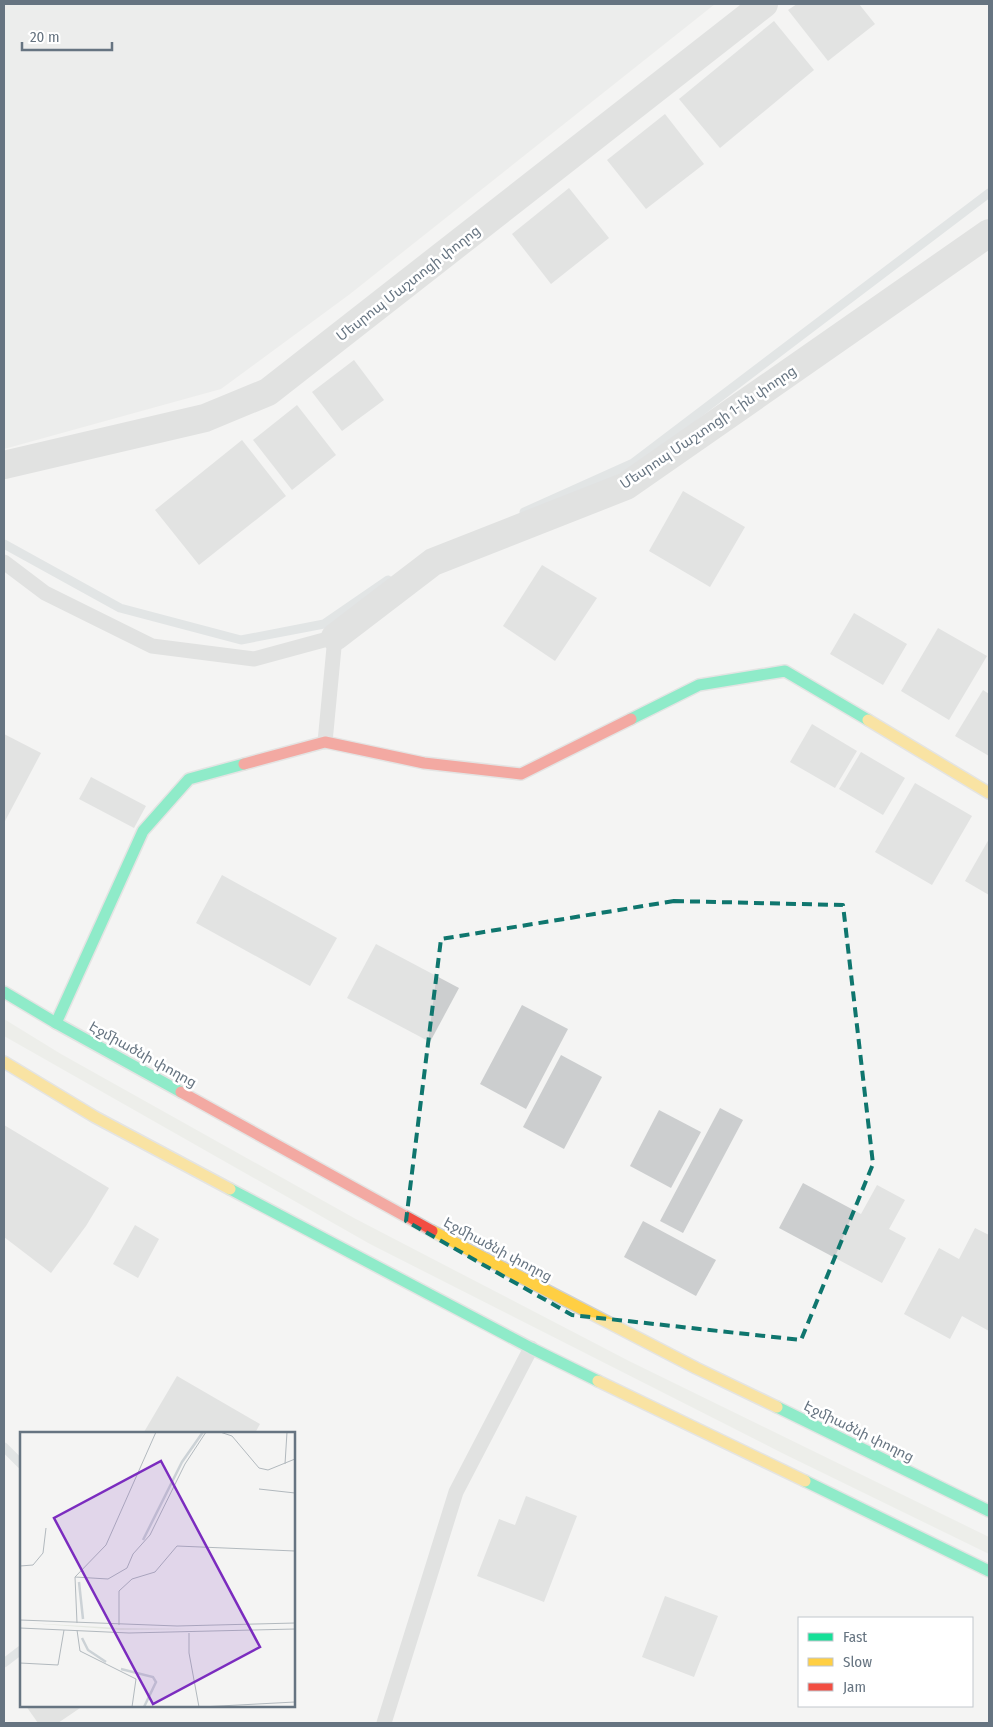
<svg xmlns="http://www.w3.org/2000/svg" width="993" height="1727" font-family="'Fira Sans Condensed','Noto Sans Armenian',sans-serif">
<style>
.built{fill:#e3e4e4}
.green{fill:#e4e7e1}
.lines{fill:none;stroke-linecap:round;stroke-linejoin:round}
.stream{stroke:#ccd2d6;stroke-width:9}
.building{fill:#cccecf}
.fast-casing{stroke:#d0d1d1;stroke-width:14}
.slow-casing{stroke:#d0d1d1;stroke-width:14}
.jam-casing{stroke:#d0d1d1;stroke-width:14}
.lane{stroke:#cacccd;stroke-width:15}
.street{stroke:#cacccd;stroke-width:28}
.fast{stroke:#16e098;stroke-width:11}
.slow{stroke:#ffcf43;stroke-width:11}
.jam{stroke:#f24e42;stroke-width:11}
.marked{fill:none;stroke:#0f766e;stroke-width:4;stroke-dasharray:10 6;stroke-linejoin:round}
.labels{text-anchor:middle;stroke-width:5;stroke-linejoin:round;paint-order:stroke}
.street-label{font-size:14px;fill:#667481;stroke:#fff}
.inset-river{fill:none;stroke:#ccd2d6;stroke-width:2.5}
.inset-road{fill:none;stroke:#b2b9be;stroke-width:1}
.view{fill:#7b2cbf;fill-opacity:0.15;stroke:#7b2cbf;stroke-width:2.5}
.inset-edge{fill:none;stroke:#667481;stroke-width:2.5}
</style>
<rect width="100%" height="100%" fill="#f4f4f3"/>
<path class="built" d="M4 4H715L350 294 221 389 4 449Z"/>
<path class="green" d="M4 1019 61 1054 354 1218 629 1361 989 1537V1554L782 1453 370 1244 4 1036Z"/>
<g class="lines">
<g class="stream">
<path d="M524 512 633 463 989 193"/>
<path d="M4 544 120 608 241 640 324 624 388 580"/>
<path d="M4 1447 21 1464"/>
<path d="M4 1663 21 1650"/>
</g>
</g>
<g class="building">
<path d="M797 4H859L875 24 828 61 788 10Z"/>
<path d="M774 21 814 70 720 148 679 99Z"/>
<path d="M665 114 704 164 646 209 607 160Z"/>
<path d="M569 188 609 238 551 284 512 234Z"/>
<path d="M354 360 384 400 342 431 312 392Z"/>
<path d="M297 405 336 455 292 490 253 440Z"/>
<path d="M242 440 286 496 199 565 155 510Z"/>
<path d="M683 491 745 527 710 587 649 551Z"/>
<path d="M542 565 597 598 555 661 503 626Z"/>
<path d="M854 613 907 644 883 685 830 654Z"/>
<path d="M938 628 987 656 949 720 901 691Z"/>
<path d="M983 690 989 694V756L955 736Z"/>
<path d="M812 724 857 751 835 788 790 762Z"/>
<path d="M4 734 41 753 4 823Z"/>
<path d="M861 752 905 778 883 815 839 789Z"/>
<path d="M91 777 146 806 134 828 79 799Z"/>
<path d="M915 783 972 816 932 885 875 852Z"/>
<path d="M989 839V895L965 881Z"/>
<path d="M222 875 337 938 310 986 196 923Z"/>
<path d="M376 944 459 988 430 1042 347 998Z"/>
<path d="M522 1005 568 1029 526 1109 480 1084Z"/>
<path d="M561 1055 602 1077 564 1149 523 1127Z"/>
<path d="M720 1108 743 1120 683 1233 660 1221Z"/>
<path d="M659 1110 701 1132 671 1188 630 1166Z"/>
<path d="M4 1125 109 1188 86 1226 51 1273 4 1237Z"/>
<path d="M803 1183 861 1214 877 1185 905 1200 889 1229 906 1238 882 1283 779 1228Z"/>
<path d="M643 1221 716 1260 696 1296 624 1257Z"/>
<path d="M135 1225 159 1239 138 1278 113 1264Z"/>
<path d="M975 1228 989 1235V1331L962 1316 950 1339 904 1314 939 1248 959 1259Z"/>
<path d="M177 1376 260 1424 255 1433 144 1432Z"/>
<path d="M526 1496 577 1516 544 1602 477 1576 499 1519 515 1525Z"/>
<path d="M665 1596 718 1616 694 1677 642 1657Z"/>
<path d="M26 1706H83L58 1723H38Z"/>
</g>
<g class="lines">
<g class="fast-casing">
<g id="fast">
<path d="M631 719 699 685 785 671 868 720"/>
<path d="M4 992 56 1023 181 1092"/>
<path d="M56 1023 143 831 189 779 244 764"/>
<path d="M230 1189 531 1348 598 1381"/>
<path d="M777 1407 989 1511"/>
<path d="M805 1481 989 1571"/>
</g>
</g>
<g class="slow-casing">
<g id="slow">
<path d="M868 720 989 793"/>
<path d="M4 1062 95 1117 230 1189"/>
<path d="M432 1231 696 1368 777 1407"/>
<path d="M598 1381 805 1481"/>
</g>
</g>
<g class="jam-casing">
<g id="jam">
<path d="M244 764 325 742 424 763 521 774 631 719"/>
<path d="M181 1092 432 1231"/>
</g>
</g>
<g class="lane">
<path d="M4 562 45 593 152 646 254 659 335 637 325 742"/>
<path d="M384 1723 456 1492 531 1348"/>
</g>
<g class="street">
<path d="M4 465 205 418 268 392 764 4"/>
<path d="M335 637 433 562 626 486 989 233"/>
</g>
<use href="#fast" class="fast"/>
<use href="#slow" class="slow"/>
<use href="#jam" class="jam"/>
</g>
<path d="M0 0H993V1727H0ZM674 901 843 905 873 1164 801 1340 572 1315 406 1221 441 939Z" fill="#f4f4f3" fill-opacity=".55" fill-rule="evenodd"/>
<path class="marked" d="M674 901 843 905 873 1164 801 1340 572 1315 406 1221 441 939Z"/>
<g class="labels">
<g class="street-label">
<text transform="translate(408 283) rotate(-38)" y="5">Մեսրոպ Մաշտոցի փողոց</text>
<text transform="translate(708 427) rotate(-34)" y="5">Մեսրոպ Մաշտոցի 1-ին փողոց</text>
<text transform="translate(143 1054) rotate(29)" y="5">Էջմիածնի փողոց</text>
<text transform="translate(498 1249) rotate(28)" y="5">Էջմիածնի փողոց</text>
<text transform="translate(859 1431) rotate(26)" y="5">Էջմիածնի փողոց</text>
</g>
</g>
<g transform="translate(20 1432)">
<rect width="275" height="275" fill="#f4f4f3"/>
<path d="M8 191 101 196 180 197 101 198Z" fill="#e4e7e1"/>
<path class="inset-river" d="M123 108 162 30 183 0M59 150 63 187M62 206 68 218 86 230M101 237 133 245 136 250 124 275"/>
<path class="inset-road" d="M200 0 212 4 239 36 248 38 275 27M265 32 267 0M239 57 275 61M0 134 13 133 23 121 26 96M55 145 88 147 107 136 113 122 130 103 165 32 186 0M0 188 157 194 275 191M57 191 55 145 86 113 136 0M99 193V159L112 147 135 140 157 114 275 119M0 196 109 201 275 197M57 198 60 219 116 247 112 275M169 201V221L179 275M0 231 38 233 44 198M181 275 275 270"/>
<path class="view" d="M141 29 240 215 133 272 34 86Z"/>
<rect width="275" height="275" class="inset-edge"/>
</g>
<rect width="993" height="1727" fill="none" stroke="#667481" stroke-width="10"/>
<rect x="798" y="1617" width="175" height="90" fill="#ffffff" stroke="#c2c7cd"/>
<rect x="808" y="1633" width="25" height="8" fill="#16e098" stroke="#c2c7cd"/>
<text x="843" y="1642" font-size="15" fill="#667481">Fast</text>
<rect x="808" y="1658" width="25" height="8" fill="#ffcf43" stroke="#c2c7cd"/>
<text x="843" y="1667" font-size="15" fill="#667481">Slow</text>
<rect x="808" y="1683" width="25" height="8" fill="#f24e42" stroke="#c2c7cd"/>
<text x="843" y="1692" font-size="15" fill="#667481">Jam</text>
<path d="M22 42v8h90v-8" fill="none" stroke="#667481" stroke-width="2.5"/>
<text x="30" y="42" font-size="15" fill="#667481" stroke="#ffffff" stroke-width="4" paint-order="stroke">20 m</text>
</svg>
